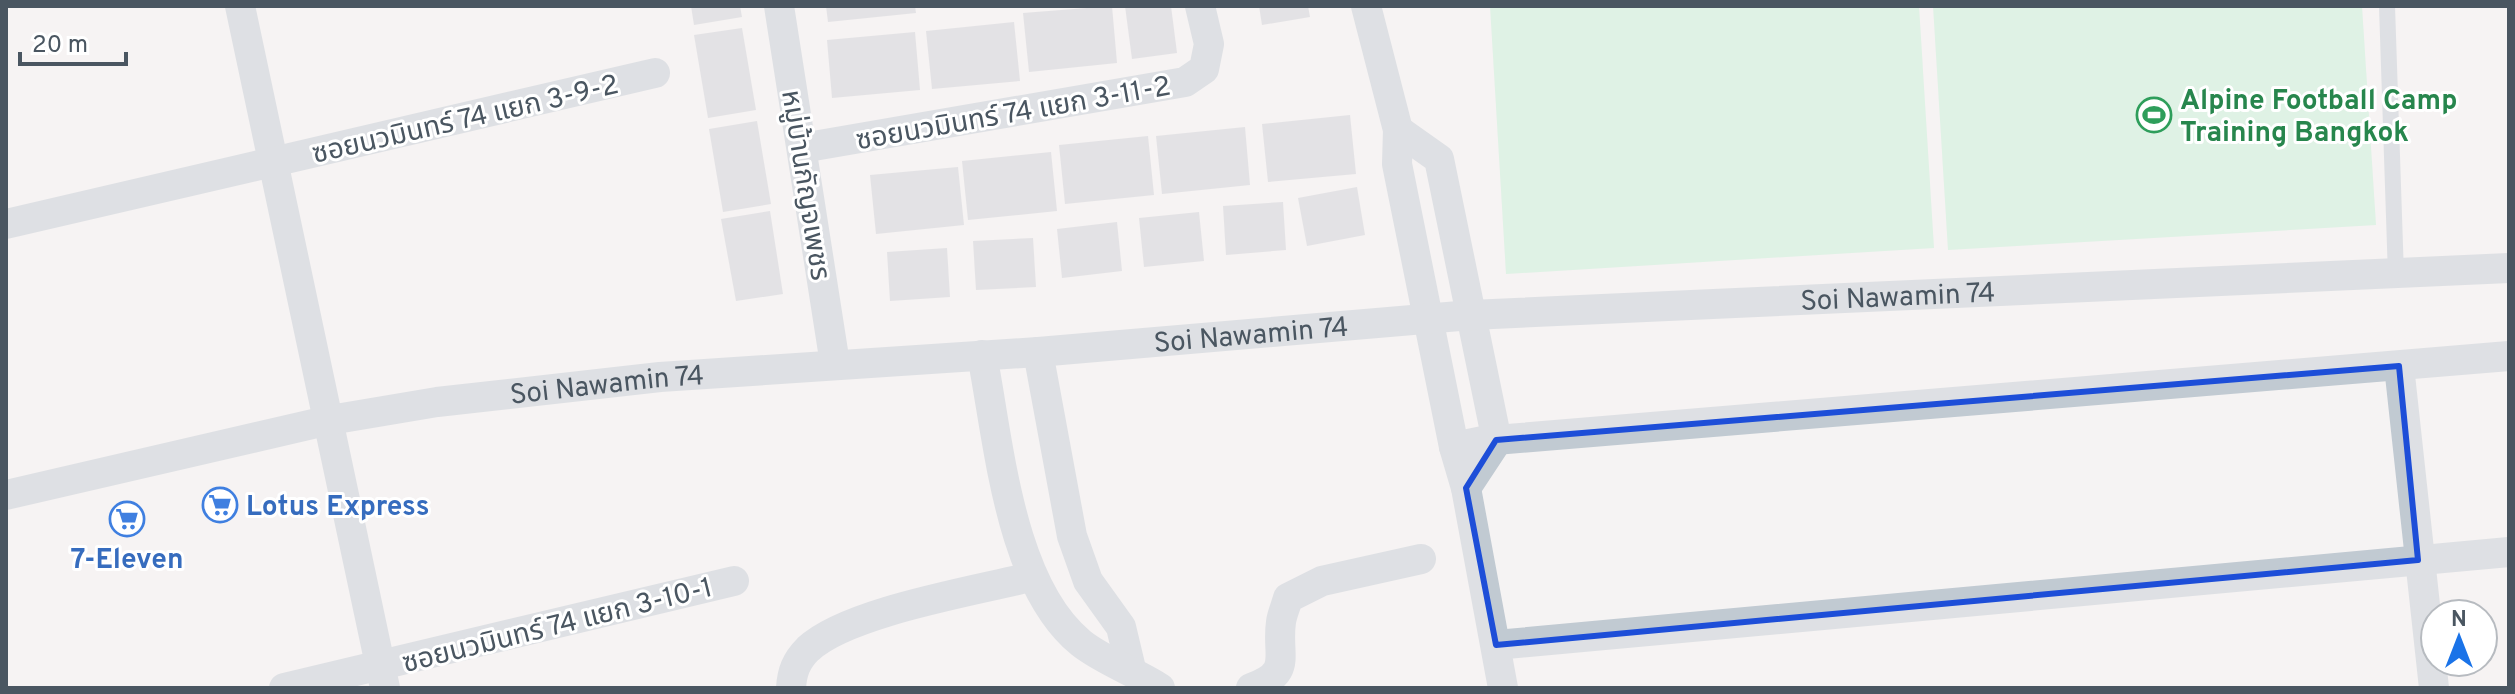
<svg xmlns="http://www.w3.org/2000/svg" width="2515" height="694" font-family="Overpass,'Noto Sans Thai',sans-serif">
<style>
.green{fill:#c3f1d5}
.building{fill:#cdcfd5}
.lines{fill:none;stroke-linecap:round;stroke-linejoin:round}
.lane{stroke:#c1cad2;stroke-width:16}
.street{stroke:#c1cad2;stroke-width:30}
.marked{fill:none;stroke:#1d4ed8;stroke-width:6;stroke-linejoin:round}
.labels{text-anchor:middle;stroke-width:6;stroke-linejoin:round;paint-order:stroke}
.leisure-label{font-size:28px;font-weight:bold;fill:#27864d;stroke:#fff;text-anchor:start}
.street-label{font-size:28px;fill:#4a5661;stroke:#fff}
.shop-label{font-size:28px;font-weight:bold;fill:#366cbe;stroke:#fff;text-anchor:start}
</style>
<rect width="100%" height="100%" fill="#f5f3f3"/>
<g class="green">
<path d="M1490 6H1919L1934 248 1506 274Z"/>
<path d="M1933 6H2362L2376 225 1948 250Z"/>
</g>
<g class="building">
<path d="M691 6H740L742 17 694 25Z"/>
<path d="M826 6H915L916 13 828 22Z"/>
<path d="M1112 6 1117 63 1029 72 1023 13Z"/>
<path d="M1125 6H1171L1177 53 1132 59Z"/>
<path d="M1259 6H1308L1310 17 1262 25Z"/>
<path d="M1014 22 1020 81 932 89 926 31Z"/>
<path d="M742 28 756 110 708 118 694 35Z"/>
<path d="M915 32 920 90 832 98 827 40Z"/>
<path d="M1350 115 1356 174 1268 182 1262 124Z"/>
<path d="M757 121 771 204 723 212 709 129Z"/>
<path d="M1245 127 1250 185 1162 194 1156 136Z"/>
<path d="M1148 136 1154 195 1065 204 1059 145Z"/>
<path d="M1051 152 1057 211 968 220 962 161Z"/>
<path d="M958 167 964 225 876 234 870 175Z"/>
<path d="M1357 187 1365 235 1307 246 1298 198Z"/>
<path d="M1283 202 1286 250 1226 255 1223 206Z"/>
<path d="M770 211 783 294 736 301 721 219Z"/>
<path d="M1199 212 1204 261 1144 267 1139 218Z"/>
<path d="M1117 222 1122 271 1062 278 1057 229Z"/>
<path d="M1033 238 1036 287 976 290 973 241Z"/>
<path d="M947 248 950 297 890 301 887 252Z"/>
</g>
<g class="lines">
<path class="lane" d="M2387 6 2396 276"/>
<g class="street">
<path d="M240 6 385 688"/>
<path d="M779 6 835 364"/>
<path d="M1366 6 1398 130 1397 164 1454 447 1466 488 1503 688"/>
<path d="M1398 130 1439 159 1497 441 1466 488"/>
<path d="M802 148 1185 82 1204 69 1209 44 1200 6"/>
<path d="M6 224 655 73"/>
<path d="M1038 352 1072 536 1088 581 1121 627 1131 669"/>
<path d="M982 355C999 442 1009 584 1081 643 1102 660 1137 673 1160 688"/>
<path d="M2399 366 2434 688"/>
<path d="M1454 447 1483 441 2509 356"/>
<path id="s1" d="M6 495 330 420 437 402 660 377 1038 352 1471 315 2509 268"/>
<path d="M1496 645 2509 552"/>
<path d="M284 688 734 581"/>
<path d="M791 688C792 672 796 661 808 649 847 612 974 591 1030 577"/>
<path d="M1251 688C1294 672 1276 657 1281 622 1282 614 1286 606 1288 598L1322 581 1421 559"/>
</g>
</g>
<path d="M0 0H2515V694H0ZM2399 366 2418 560 1496 645 1466 488 1496 440Z" fill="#f5f3f3" fill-opacity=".55" fill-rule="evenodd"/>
<path class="marked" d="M2399 366 2418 560 1496 645 1466 488 1496 440Z"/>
<defs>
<g id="stadium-ring" transform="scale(1.8)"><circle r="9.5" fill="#fff" stroke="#2e9e5b" stroke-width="1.5"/><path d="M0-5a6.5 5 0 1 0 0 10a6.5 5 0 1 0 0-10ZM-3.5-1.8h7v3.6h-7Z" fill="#2e9e5b"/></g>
<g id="supermarket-ring" transform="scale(1.8)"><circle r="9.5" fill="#fff" stroke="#3f7fe0" stroke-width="1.5"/><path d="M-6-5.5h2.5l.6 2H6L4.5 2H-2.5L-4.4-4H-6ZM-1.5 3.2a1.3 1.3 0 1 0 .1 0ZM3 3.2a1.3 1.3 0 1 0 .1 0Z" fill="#3f7fe0"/></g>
</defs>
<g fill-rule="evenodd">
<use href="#stadium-ring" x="2154" y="115"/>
<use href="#supermarket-ring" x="220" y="505"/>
<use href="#supermarket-ring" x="127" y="519"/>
</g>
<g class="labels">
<g class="leisure-label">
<text x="2180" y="109">Alpine Football Camp<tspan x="2180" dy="32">Training Bangkok</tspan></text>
</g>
<g class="street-label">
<text transform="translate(1013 112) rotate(-10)" y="10">ซอยนวมินทร์ 74 แยก 3-11-2</text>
<text transform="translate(465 118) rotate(-13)" y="10">ซอยนวมินทร์ 74 แยก 3-9-2</text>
<text transform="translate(807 185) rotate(81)" y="10">หมู่บ้านกัญจเพชร</text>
<text dy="10" stroke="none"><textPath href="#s1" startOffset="1906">Soi Nawamin 74</textPath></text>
<text dy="10" stroke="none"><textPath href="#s1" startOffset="1258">Soi Nawamin 74</textPath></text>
<text dy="10" stroke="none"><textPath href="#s1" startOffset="612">Soi Nawamin 74</textPath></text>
<text transform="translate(557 624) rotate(-14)" y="10">ซอยนวมินทร์ 74 แยก 3-10-1</text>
</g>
<g class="shop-label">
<text x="246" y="515">Lotus Express</text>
<text x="127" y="568" text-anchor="middle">7-Eleven</text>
</g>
</g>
<rect width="2515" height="694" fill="none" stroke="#4a5661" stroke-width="16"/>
<g transform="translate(2459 638)"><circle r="38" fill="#ffffff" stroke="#b7bbc0" stroke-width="2"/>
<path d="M0-6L14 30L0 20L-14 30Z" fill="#1a73e8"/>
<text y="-12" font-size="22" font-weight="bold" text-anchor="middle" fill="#4a5661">N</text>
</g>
<path d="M20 52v12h106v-12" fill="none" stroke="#4a5661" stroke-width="4"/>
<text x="32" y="52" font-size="24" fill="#4a5661" stroke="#ffffff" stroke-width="6" paint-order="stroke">20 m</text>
</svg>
